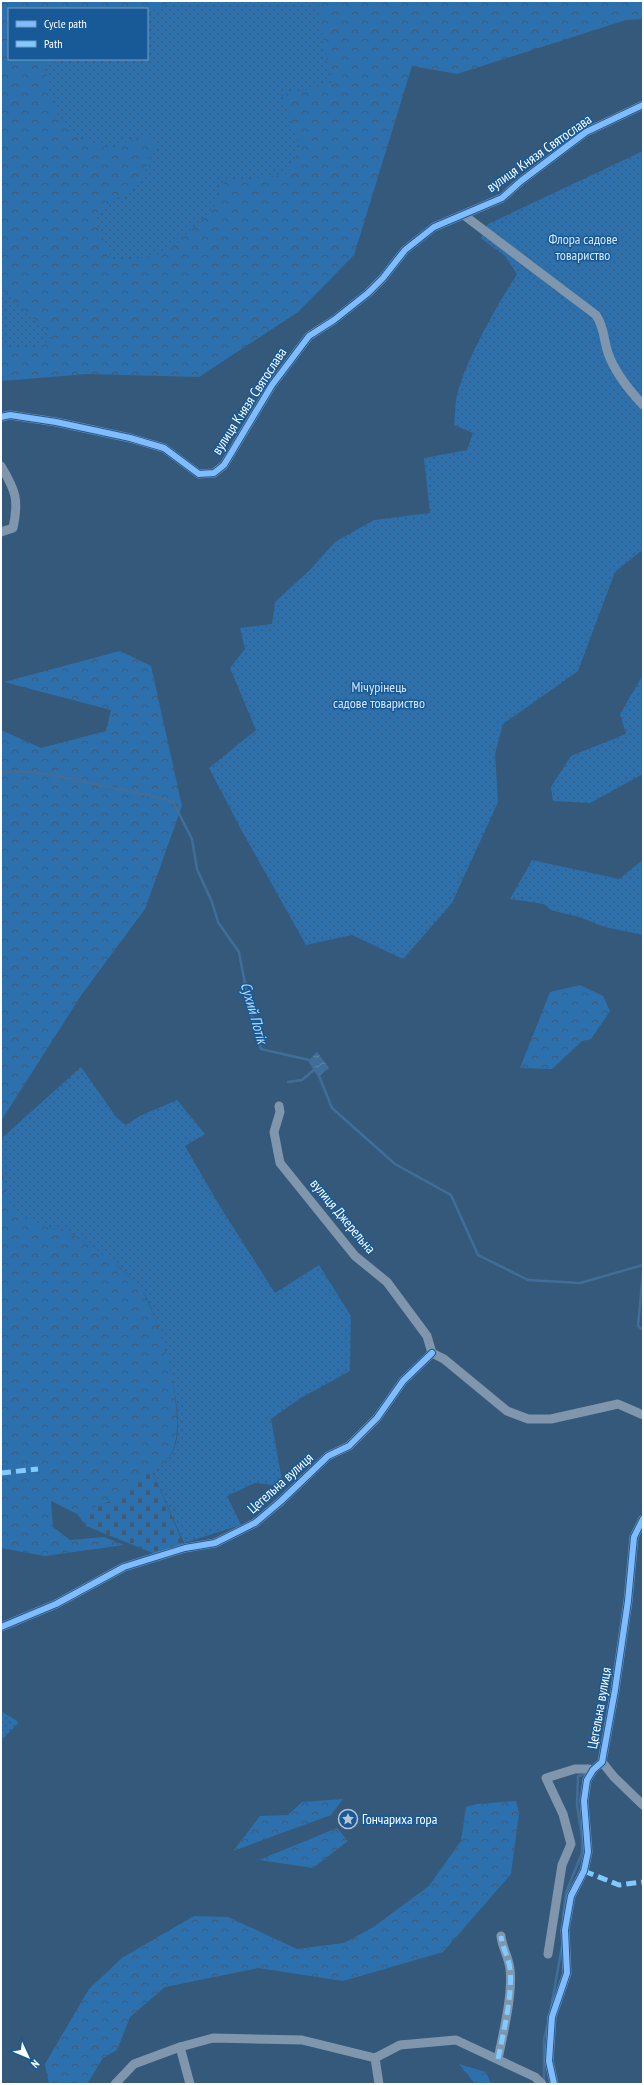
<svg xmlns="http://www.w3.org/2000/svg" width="644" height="2085" font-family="'PT Sans Narrow',sans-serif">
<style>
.forest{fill:url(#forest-crowns);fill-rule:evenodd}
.cemetery{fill:url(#cemetery-stones)}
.park{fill:url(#park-dots)}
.water{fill:url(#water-waves)}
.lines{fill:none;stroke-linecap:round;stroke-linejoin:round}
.stream{stroke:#416e99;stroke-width:2.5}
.minor{stroke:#7f96ad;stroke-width:9}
.quiet{stroke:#80caff;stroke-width:5;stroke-dasharray:10 5;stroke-linecap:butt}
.cycleway-casing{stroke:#185a97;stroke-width:8}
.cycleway{stroke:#80bcff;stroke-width:6}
.labels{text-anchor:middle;stroke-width:3;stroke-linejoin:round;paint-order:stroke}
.street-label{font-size:14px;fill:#fff;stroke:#185a97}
.park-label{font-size:14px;fill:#d2e8fc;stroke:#185a97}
.poi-label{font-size:14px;fill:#fff;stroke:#185a97;text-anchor:start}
.water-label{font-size:15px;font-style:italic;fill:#b7daf8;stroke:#185a97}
</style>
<defs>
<pattern id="forest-crowns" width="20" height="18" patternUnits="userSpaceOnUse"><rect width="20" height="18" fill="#2d70ae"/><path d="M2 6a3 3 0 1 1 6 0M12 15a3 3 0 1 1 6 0" fill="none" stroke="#405a73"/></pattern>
<pattern id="cemetery-stones" width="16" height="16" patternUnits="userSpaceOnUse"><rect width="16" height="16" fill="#2d70ae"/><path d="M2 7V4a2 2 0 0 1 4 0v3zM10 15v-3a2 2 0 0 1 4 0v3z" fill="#405a73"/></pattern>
<pattern id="park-dots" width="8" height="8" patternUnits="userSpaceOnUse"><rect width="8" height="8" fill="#2d70ae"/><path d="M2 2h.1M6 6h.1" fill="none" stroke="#405a73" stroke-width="1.8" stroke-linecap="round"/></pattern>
<pattern id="water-waves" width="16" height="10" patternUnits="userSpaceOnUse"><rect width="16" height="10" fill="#416e99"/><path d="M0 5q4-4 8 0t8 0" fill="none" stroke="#5e84a8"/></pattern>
</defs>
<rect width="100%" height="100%" fill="#35597a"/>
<g class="forest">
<path d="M1 1H643V19L626 20 457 74 412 66 354 255 298 312 199 377 87 374 1 381ZM9 9H147V59H9Z"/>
<path d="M120 651 151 666 182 806 145 909 82 994 1 1121V730L41 748 106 731 111 710 4 682Z"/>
<path d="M580 985 603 996 610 1011 591 1039 582 1041 552 1069 520 1068 550 992Z"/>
<path d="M1 1176 14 1209C27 1216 39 1224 52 1229 57 1230 62 1230 67 1232 90 1241 117 1265 135 1282 160 1309 189 1418 172 1452 166 1464 124 1493 111 1501 101 1507 88 1510 77 1514L51 1501 53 1527 70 1540 104 1537 124 1545 45 1556 1 1548Z"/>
<path d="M343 1799 331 1815 233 1851 260 1816 288 1815 302 1802Z"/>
<path d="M516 1801 519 1813 511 1874 443 1952 343 1981 258 1968 165 1987 130 2017 117 2050 103 2058 87 2084H49L45 2064 89 1989 122 1958 194 1916 228 1917 297 1949 344 1943 372 1928 429 1886 461 1841 466 1807 477 1804Z"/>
<path d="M337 1828 348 1841 313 1868 259 1860Z"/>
<path d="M459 2064 486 2072 491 2084H475Z"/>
</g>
<path class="cemetery" d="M152 1471 185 1548 160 1556 86 1526 77 1514 110 1501Z"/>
<g class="park">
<path d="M171 1H316L332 84 282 95 300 147 288 174 224 182 214 209 165 254 113 262 94 215 141 181 155 145 148 134 108 149 72 135 52 106 45 67 60 59H147V13Z"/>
<path d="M643 151V555L641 551 615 572 578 671 503 724 495 754 498 802 452 903 403 959 352 935 306 945 243 833 209 768 256 730 230 668 245 649 240 628 272 624 275 602 309 571 335 542 374 520 430 513 424 458 467 450 473 433 454 425C455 417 455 408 456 400 464 362 496 307 517 274L505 256 481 238 488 224Z"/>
<path d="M1 289 52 337 36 350 9 347 1 350Z"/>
<path d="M643 675V774L590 803 553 801 551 787 571 756 626 734 620 714Z"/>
<path d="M532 860 619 879 643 860V935L605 927 579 917 551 910 544 904 510 899Z"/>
<path d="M81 1067 117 1118 126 1125 140 1116 177 1100 205 1134 185 1146 219 1205 275 1293 319 1265 351 1316 350 1371 299 1399 271 1419 283 1486 255 1483 227 1496 241 1525 184 1543 152 1471C158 1466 168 1459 172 1453 190 1423 162 1333 149 1303 141 1286 125 1271 110 1260 98 1250 82 1238 67 1232 62 1230 57 1230 52 1229 40 1225 23 1219 15 1210 1 1195 0 1155 3 1137Z"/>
<path d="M1 1711 19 1722 1 1741Z"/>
</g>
<path class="water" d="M317 1052 329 1068 319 1076 309 1060Z"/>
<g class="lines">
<g class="stream">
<path d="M1 772C35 769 65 778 98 785 124 790 148 794 173 802L192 839 197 869 212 902 218 922 239 952 249 1005 261 1049 309 1060 319 1076 332 1108 395 1164 451 1195 478 1255 528 1280 580 1283 643 1265"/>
<path d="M288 1082 302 1080 315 1069"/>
<path d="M643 1272 638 1326 643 1330"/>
<path d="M563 1917 566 1893 582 1853V1837L577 1805 578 1776 588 1774"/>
<path d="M551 2008 562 1946"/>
<path d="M544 2081V2039L548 2023"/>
</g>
<g class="minor">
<path d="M465 216 596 315C605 329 603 338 608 353 615 373 629 390 643 405"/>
<path d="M1 417 10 415 56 422 130 438 164 448 199 474 214 473 224 465 272 385 309 336 334 320 368 293 383 278 405 250 434 227 502 198 521 181 586 132 643 105"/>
<path d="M1 466C16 491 19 500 13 528L1 532"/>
<path d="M279 1106 280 1112 274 1132 280 1163 355 1256 387 1282 427 1336 432 1353"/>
<path d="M432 1353 444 1359 507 1411 528 1419H551L618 1404 643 1415"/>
<path d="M1 1627 56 1604 124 1567 185 1548 215 1543 255 1523 281 1501 328 1456 349 1446 377 1418 403 1381 432 1353"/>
<path d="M602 1762 614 1777 643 1805"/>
<path d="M548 1954 562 1865 571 1844 563 1814 546 1778 575 1769H589"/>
<path d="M180 2047 190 2084"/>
<path d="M375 2058 379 2084"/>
<path d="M498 2059C503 2034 513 1994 510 1969 509 1958 502 1947 501 1936"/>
<path d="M115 2084 134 2064 180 2047 213 2038 302 2040 375 2058 400 2045 456 2040 535 2077 542 2084"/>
<path d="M554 2084 549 2061 552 2017 567 1973 565 1930 571 1896 584 1871 588 1852 584 1801 587 1780 593 1770 602 1762 615 1690 628 1601 634 1537 643 1519"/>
</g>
<g class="quiet">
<path d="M1 1473 38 1469"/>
<path d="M584 1871 619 1885 643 1882"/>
<path d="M498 2059C503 2034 513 1994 510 1969 509 1958 502 1947 501 1936"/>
</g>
<g class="cycleway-casing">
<g id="cycleway">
<path d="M1 417 10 415 56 422 130 438 164 448 199 474 214 473 224 465 272 385 309 336 334 320 368 293 383 278 405 250 434 227 502 198 521 181 586 132 643 105"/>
<path d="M1 1627 56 1604 124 1567 185 1548 215 1543 255 1523 281 1501 328 1456 349 1446 377 1418 403 1381 432 1353"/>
<path d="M554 2084 549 2061 552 2017 567 1973 565 1930 571 1896 584 1871 588 1852 584 1801 587 1780 593 1770 602 1762 615 1690 628 1601 634 1537 643 1519"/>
</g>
</g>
<use href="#cycleway" class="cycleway"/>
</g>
<defs>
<g id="sight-ring" transform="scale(1)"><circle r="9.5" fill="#185a97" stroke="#b8c5d0" stroke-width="1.5"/><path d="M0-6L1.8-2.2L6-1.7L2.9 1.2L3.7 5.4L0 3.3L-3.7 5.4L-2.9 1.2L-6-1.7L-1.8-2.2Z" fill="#b8c5d0"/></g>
</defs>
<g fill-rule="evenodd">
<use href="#sight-ring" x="348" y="1819"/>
</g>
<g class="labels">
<g class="street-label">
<text transform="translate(539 153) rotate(-35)" y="5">вулиця Князя Святослава</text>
<text transform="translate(249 401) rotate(-57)" y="5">вулиця Князя Святослава</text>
<text transform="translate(343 1216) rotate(50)" y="5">вулиця Джерельна</text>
<text transform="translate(280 1483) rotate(-42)" y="5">Цегельна вулиця</text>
<text transform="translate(599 1708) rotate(-80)" y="5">Цегельна вулиця</text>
</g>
<g class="park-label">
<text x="583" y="244">Флора садове<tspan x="583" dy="16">товариство</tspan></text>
<text x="379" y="692">Мічурінець<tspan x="379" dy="16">садове товариство</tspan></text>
</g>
<g class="poi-label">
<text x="362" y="1824">Гончариха гора</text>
</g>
<g class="water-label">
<text transform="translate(254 1013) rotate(74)" y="5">Сухий Потік</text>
</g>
</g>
<rect width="644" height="2085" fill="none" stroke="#ffffff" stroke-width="4"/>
<rect x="8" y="8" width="140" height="52" fill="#185a97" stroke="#749cc1"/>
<rect x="16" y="21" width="20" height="6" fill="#80bcff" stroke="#749cc1"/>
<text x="44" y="28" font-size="12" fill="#ffffff">Cycle path</text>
<rect x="16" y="41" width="20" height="6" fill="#80caff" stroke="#749cc1"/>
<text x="44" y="48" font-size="12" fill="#ffffff">Path</text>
<g transform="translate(28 2057) rotate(134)" stroke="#185a97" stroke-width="3" paint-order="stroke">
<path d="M0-3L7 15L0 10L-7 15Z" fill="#ffffff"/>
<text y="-6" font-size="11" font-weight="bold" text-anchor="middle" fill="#ffffff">N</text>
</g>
</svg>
